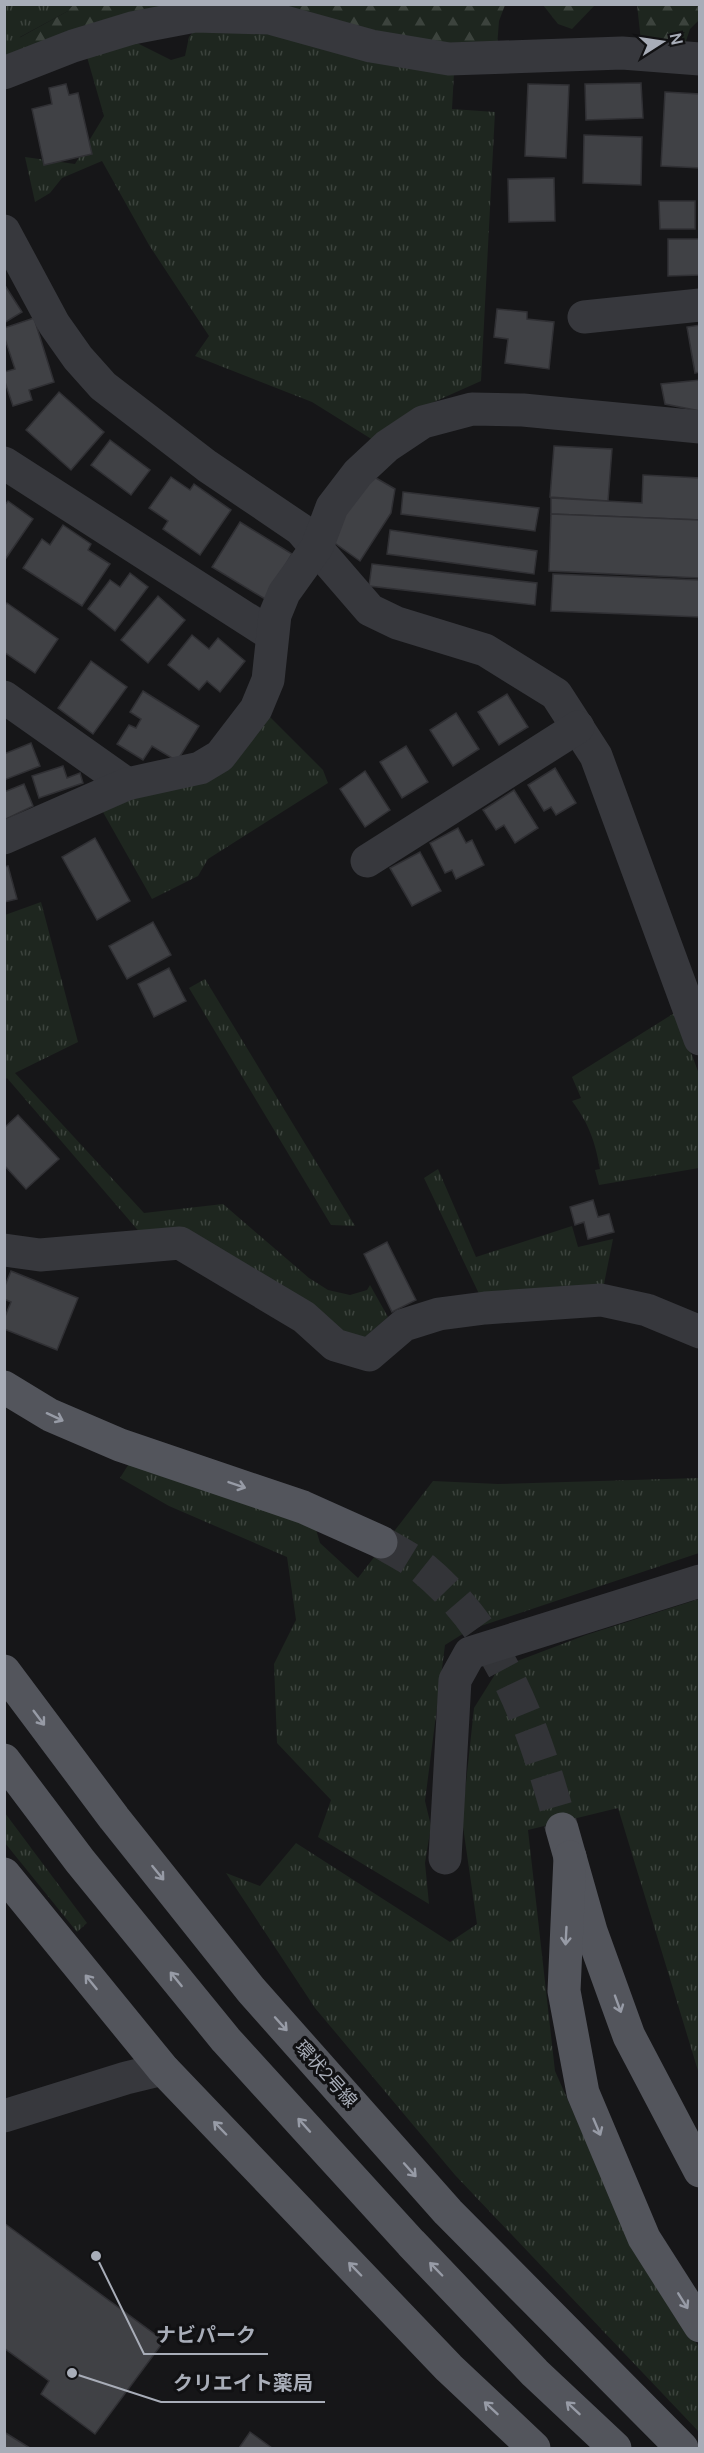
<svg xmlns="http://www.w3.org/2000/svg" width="704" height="2453" font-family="Manrope,'Noto Sans JP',sans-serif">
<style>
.grass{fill:url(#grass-tufts)}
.forest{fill:url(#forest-firs)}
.building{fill:#404145;stroke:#303034;stroke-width:1.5}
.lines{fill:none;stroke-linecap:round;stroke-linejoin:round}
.primary-tunnel{stroke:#333438;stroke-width:33;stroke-dasharray:33 16;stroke-linecap:butt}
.minor{stroke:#37383d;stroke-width:33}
.tertiary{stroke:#37383d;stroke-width:33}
.primary{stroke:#53555c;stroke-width:33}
.oneway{stroke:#979ba6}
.labels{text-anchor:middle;stroke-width:6;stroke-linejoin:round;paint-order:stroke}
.street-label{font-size:18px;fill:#a8adb8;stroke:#111113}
.leader{fill:none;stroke:#a8adb8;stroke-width:2}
.callout-dot{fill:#a8adb8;stroke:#111113;stroke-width:2}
.callout-label{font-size:20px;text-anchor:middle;font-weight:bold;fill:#a8adb8;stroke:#111113;stroke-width:6;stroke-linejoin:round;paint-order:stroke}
</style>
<defs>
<pattern id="grass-tufts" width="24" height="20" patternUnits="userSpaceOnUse" patternTransform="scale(1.5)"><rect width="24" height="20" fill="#1e261f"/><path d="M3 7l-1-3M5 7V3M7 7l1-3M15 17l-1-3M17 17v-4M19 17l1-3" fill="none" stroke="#3c433d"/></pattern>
<pattern id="forest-firs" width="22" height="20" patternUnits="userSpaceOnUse" patternTransform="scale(1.5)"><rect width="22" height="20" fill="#1e261f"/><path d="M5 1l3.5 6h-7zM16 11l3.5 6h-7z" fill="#3c433d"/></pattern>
</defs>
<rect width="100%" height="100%" fill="#161618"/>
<g class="grass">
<path d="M5 5H73L68 11 20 37 17 56 5 61Z"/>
<path d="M243 27 454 73 452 109 495 112 481 381 434 402 373 440 312 402 195 356 209 336 149 245 102 161 62 178 50 193 35 202 25 157 75 164 104 116 87 57 137 43 171 60 185 56 189 37 196 28Z"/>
<path d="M267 714 323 770 328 783 208 859 198 876 152 899 99 805Z"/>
<path d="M41 902 78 1042 15 1073 144 1213 223 1204 309 1278 328 1290 350 1295 367 1290 370 1285 388 1317 357 1344 142 1235 7 1078 5 1080V915Z"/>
<path d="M205 979 355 1226 331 1225 189 988Z"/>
<path d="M676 1012 699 1074V1168L599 1185 595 1170 600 1169C595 1141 589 1124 572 1101L581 1098 572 1077Z"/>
<path d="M438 1169 476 1257 572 1226 578 1247 613 1239 603 1289 481 1298 424 1178Z"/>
<path d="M130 1462 315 1526 320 1543 358 1578 433 1481 498 1484 699 1478V1553L469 1630 445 1645 425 1801 431 1826 425 1863 429 1904 318 1837 331 1800 277 1743 274 1664 296 1620 287 1557 169 1506 120 1478Z"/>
<path d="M699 1599V2074L618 1808 528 1830 555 2071 631 2243 699 2347V2432L455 2175 315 2008 226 1873 260 1886 296 1843 450 1942 477 1924 462 1820 474 1708 499 1668 586 1635Z"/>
<path d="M5 1813 87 1923 77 1932 5 1843Z"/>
</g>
<g class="forest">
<path d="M73 5H505L499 21 497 47 433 45 288 10 17 56 19 38 68 11Z"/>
<path d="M543 5H595L572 29 558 24Z"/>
<path d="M637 5H699V20L690 29 684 47 641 41Z"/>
</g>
<g class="building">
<path d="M641 83 643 118 586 120 585 84Z"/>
<path d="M66 84 69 95 78 93 92 154 44 165 32 109 52 104 49 88Z"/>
<path d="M528 84 569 85 566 158 525 156Z"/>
<path d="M665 92 700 94V168L661 166Z"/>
<path d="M584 135 642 137 641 185 583 183Z"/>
<path d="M554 178 555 221 509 222 508 179Z"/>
<path d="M659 201H695V229H660Z"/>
<path d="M668 239H700V275L668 276Z"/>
<path d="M4 284 22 312 4 323Z"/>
<path d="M497 309 527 312V319L554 322 549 369 505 363 508 339 494 337Z"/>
<path d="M34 318 54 382 29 390 32 400 13 406 4 379V372L15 369 4 336V328Z"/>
<path d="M700 325V372L695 373 687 327Z"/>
<path d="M700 380V411L665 404 661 384Z"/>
<path d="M59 392 104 432 71 470 26 430Z"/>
<path d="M110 440 150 470 131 495 91 465Z"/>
<path d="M554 446 612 449 608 501 550 497Z"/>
<path d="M369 474 395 489 391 513 360 561 329 539Z"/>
<path d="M643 475 700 478V520L551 514V498L642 503Z"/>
<path d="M171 477 190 490 194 484 231 510 200 555 163 529 168 521 149 508Z"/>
<path d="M403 492 539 508 535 531 401 514Z"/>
<path d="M8 501 33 519 4 561V506Z"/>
<path d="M551 514 700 520V578L549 571Z"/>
<path d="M240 522 292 554 265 599 212 567Z"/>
<path d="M63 525 91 544 88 550 110 564 82 606 23 568 42 539 50 545Z"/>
<path d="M390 530 537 551 534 574 387 554Z"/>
<path d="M372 564 537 583 535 605 369 586Z"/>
<path d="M130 573 148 587 115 631 88 609 110 580 120 587Z"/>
<path d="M553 574 700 580V617L551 611Z"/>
<path d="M158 596 185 620 148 663 121 640Z"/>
<path d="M7 603 58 639 35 673 4 652V606Z"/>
<path d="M192 635 209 649 218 638 245 661 220 692 207 681 199 690 168 665Z"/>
<path d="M91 661 127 687 93 734 58 708Z"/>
<path d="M143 691 199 726 177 761 152 746 143 760 117 744 129 725 136 728 141 719 130 712Z"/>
<path d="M507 694 528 727 499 745 478 712Z"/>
<path d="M456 713 479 749 453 766 430 730Z"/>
<path d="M31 743 40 766 4 780V754Z"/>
<path d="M406 746 428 782 402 798 380 762Z"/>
<path d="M63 766 67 778 80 773 83 783 39 798 32 776Z"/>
<path d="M555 768 576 803 556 815 551 807 544 811 528 785Z"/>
<path d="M365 771 390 810 365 827 340 789Z"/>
<path d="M24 784 33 806 4 820V792Z"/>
<path d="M514 790 538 828 515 843 504 825 496 830 483 810Z"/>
<path d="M458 828 466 843 472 840 484 865 456 879 452 870 445 873 430 843Z"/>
<path d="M95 838 130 901 97 920 62 857Z"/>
<path d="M420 852 441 891 412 906 390 868Z"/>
<path d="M8 866 17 899 4 902V867Z"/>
<path d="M153 922 171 955 127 979 109 946Z"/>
<path d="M169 968 186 1001 154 1017 138 984Z"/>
<path d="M18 1115 59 1159 26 1189 4 1165V1128Z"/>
<path d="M593 1200 598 1217 609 1214 614 1232 588 1239 584 1222 575 1225 570 1207Z"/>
<path d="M387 1242 416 1300 392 1312 364 1254Z"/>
<path d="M11 1271 78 1298 57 1350 4 1329V1319L11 1302 4 1299V1288Z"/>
<path d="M4 2223 164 2341 95 2434 41 2394 49 2381 4 2348Z"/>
<path d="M4 2432 30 2448H4Z"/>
<path d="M250 2432 272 2448H239Z"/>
</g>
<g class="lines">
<path class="primary-tunnel" d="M381 1542C395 1551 412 1559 424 1569 504 1636 535 1732 562 1829"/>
<g class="minor">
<path d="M4 73 73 46 132 28 195 16 270 18 371 46 449 59 622 53 700 59"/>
<path d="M4 231 54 324 78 358 103 386 207 466 300 529 370 610 397 623 485 650 556 694 596 756 700 1039"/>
<path d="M584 317 700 305"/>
<path d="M4 463 272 635"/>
<path d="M4 697 127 784"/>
<path d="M4 838 127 784 200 768 220 756 256 709 268 680 275 615 284 593 317 547 332 507 358 473 387 446 423 422 472 409 523 410 700 427"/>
<path d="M367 861 578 727"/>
<path d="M4 1250 40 1255 180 1243 304 1317 335 1345 369 1355 404 1325 439 1314 485 1308 601 1300 647 1310 700 1332"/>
<path d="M445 1858 455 1680 470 1653 700 1581"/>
</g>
<path class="tertiary" d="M4 2116 126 2078 163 2069"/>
<g class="primary">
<path d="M4 1387 50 1415 120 1445 303 1507 381 1542"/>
<path d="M4 1671 114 1818 251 1990 448 2212 682 2448"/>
<path d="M4 1760 80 1861 226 2040 411 2243 535 2373 615 2448"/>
<path d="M562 1829 591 1931 629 2036 700 2171"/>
<path d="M570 1857 564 1991 583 2093 644 2238 700 2326"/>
<path d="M4 1874 163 2069 449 2368 534 2448"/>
</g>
</g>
<defs><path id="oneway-shaft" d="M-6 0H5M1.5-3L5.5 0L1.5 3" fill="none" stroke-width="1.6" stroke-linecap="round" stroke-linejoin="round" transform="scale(1.5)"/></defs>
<g class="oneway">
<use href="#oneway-shaft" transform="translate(55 1417) rotate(25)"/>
<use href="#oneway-shaft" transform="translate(237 1485) rotate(19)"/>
<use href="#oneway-shaft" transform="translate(39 1718) rotate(53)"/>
<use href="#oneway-shaft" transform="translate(158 1873) rotate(51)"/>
<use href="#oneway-shaft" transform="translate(566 1936) rotate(93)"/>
<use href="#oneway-shaft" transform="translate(176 1979) rotate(-129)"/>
<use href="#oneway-shaft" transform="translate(91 1982) rotate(-129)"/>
<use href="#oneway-shaft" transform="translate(618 2004) rotate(70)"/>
<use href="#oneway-shaft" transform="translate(281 2024) rotate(48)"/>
<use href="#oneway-shaft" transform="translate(304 2125) rotate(-132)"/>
<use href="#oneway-shaft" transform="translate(597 2127) rotate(67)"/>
<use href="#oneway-shaft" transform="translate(220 2128) rotate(-134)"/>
<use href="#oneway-shaft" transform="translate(410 2170) rotate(48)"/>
<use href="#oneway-shaft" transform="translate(355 2269) rotate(-134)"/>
<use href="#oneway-shaft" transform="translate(436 2269) rotate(-134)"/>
<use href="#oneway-shaft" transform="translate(683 2301) rotate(58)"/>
<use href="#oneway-shaft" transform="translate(491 2408) rotate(-137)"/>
<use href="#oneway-shaft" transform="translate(573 2408) rotate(-137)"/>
</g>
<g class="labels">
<g class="street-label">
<text transform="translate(326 2074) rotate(48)" y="6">環状2号線</text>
</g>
</g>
<path class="leader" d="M96 2256L144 2354H268M72 2373L161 2402H325"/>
<g class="callout-dot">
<circle cx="96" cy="2256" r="6"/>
<circle cx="72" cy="2373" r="6"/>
</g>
<g class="callout-label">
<text x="206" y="2342">ナビパーク</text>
<text x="243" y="2390">クリエイト薬局</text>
</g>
<rect width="704" height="2453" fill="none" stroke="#a8adb8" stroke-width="12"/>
<g transform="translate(662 42) rotate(78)" stroke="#111113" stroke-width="4.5" paint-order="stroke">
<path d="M0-4.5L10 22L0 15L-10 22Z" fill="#a8adb8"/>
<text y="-9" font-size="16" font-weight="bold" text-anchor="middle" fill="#a8adb8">N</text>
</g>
</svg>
